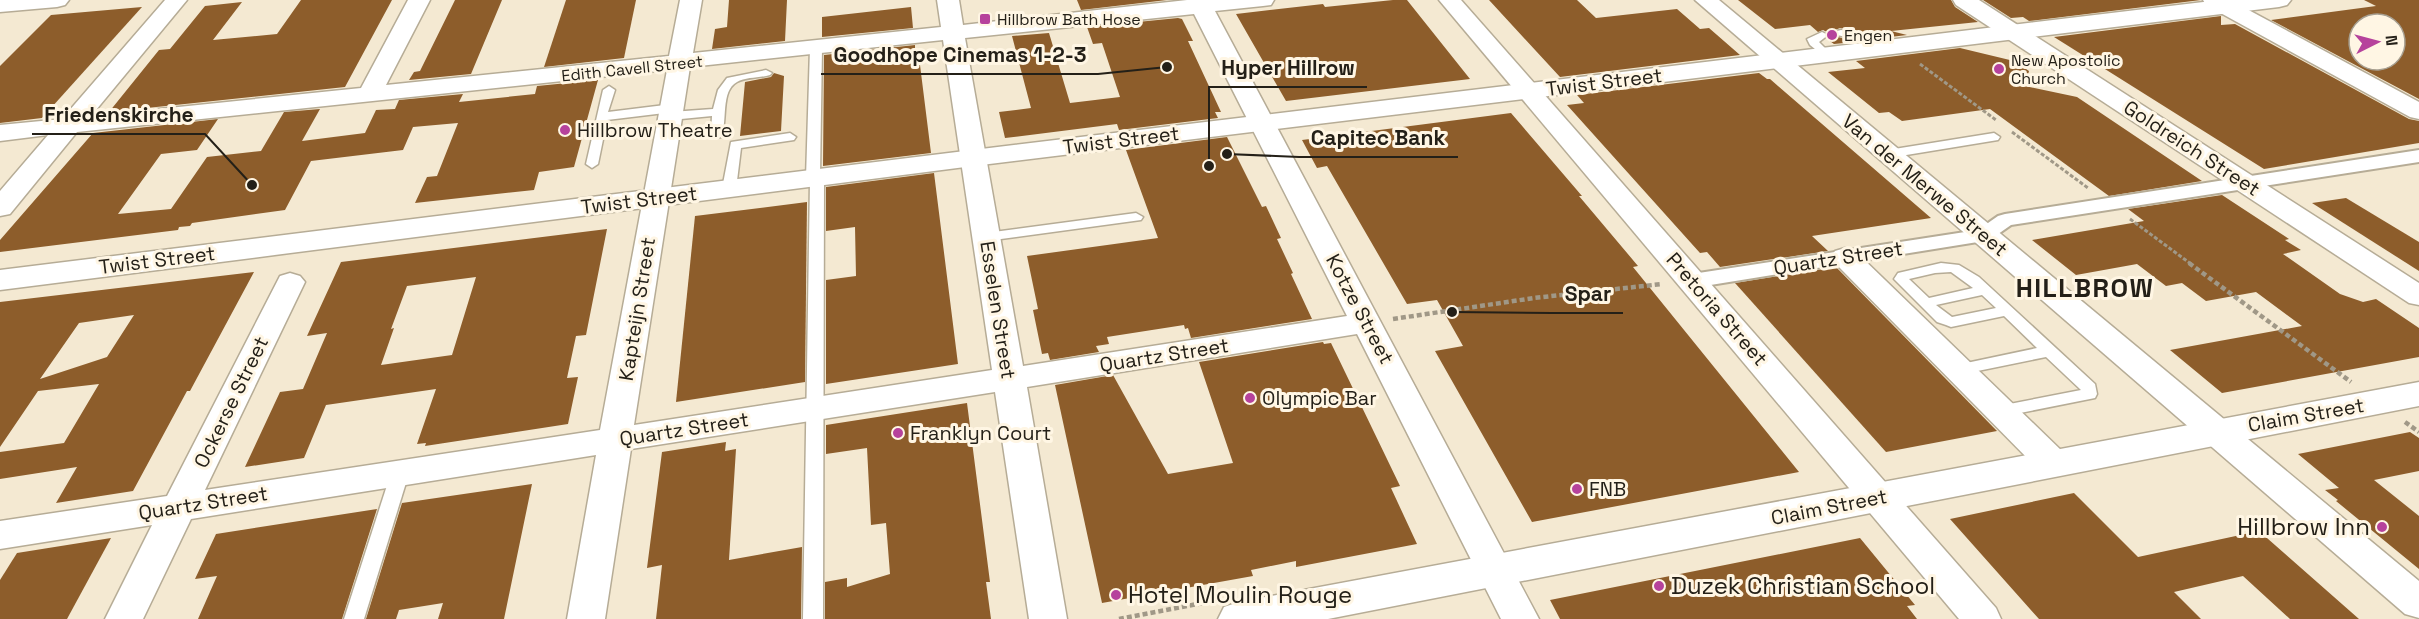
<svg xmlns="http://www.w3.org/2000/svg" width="2419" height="619" font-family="'Space Grotesk',sans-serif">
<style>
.building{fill:#8d5d2b;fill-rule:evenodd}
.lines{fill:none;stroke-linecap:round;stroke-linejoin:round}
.service-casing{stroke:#b6ac96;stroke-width:3}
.pedestrian-casing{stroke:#b6ac96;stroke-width:4}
.minor-casing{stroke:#b6ac96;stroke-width:3}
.tertiary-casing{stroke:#b6ac96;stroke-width:3}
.primary-casing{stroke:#b6ac96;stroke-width:3}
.path-far1{stroke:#a09887;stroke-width:3;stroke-dasharray:4 2;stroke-linecap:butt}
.path{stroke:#a09887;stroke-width:4.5;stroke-dasharray:5 3;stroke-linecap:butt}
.service{fill:#fff;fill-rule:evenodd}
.pedestrian{fill:#fff;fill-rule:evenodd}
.minor{fill:#fff;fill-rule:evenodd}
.tertiary{fill:#fff;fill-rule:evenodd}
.primary{fill:#fff;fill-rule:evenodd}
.poi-dot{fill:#b6429c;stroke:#fff6e4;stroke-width:2}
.labels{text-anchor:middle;stroke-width:6;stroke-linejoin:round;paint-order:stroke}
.far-poi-label{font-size:16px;fill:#242018;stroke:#fff6e4;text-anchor:start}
.far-street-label{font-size:16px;fill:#242018;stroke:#fff6e4}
.street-label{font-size:20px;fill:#242018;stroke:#fff6e4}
.poi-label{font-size:20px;fill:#242018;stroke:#fff6e4;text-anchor:start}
.near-poi-label{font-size:24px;fill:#242018;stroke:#fff6e4;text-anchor:start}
.district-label{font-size:26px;font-weight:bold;letter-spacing:1.5px;fill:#242018;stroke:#fff6e4}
.leader{fill:none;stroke:#242018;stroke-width:2}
.callout-dot{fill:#242018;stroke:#fff6e4;stroke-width:2}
.callout-label{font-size:21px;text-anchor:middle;font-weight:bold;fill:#242018;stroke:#fff6e4;stroke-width:6;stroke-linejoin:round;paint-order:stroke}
</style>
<rect width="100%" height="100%" fill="#f4e9d2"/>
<g class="building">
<path d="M301 0H392L345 87 109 112 159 50 170 49 205 6 242 2 213 40 277 34Z"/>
<path d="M455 0H502L471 74 409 80 414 72 420 71Z"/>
<path d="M566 0H636L624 58 544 67Z"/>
<path d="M729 0H787L785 41 712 49 715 29 727 27Z"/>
<path d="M1077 0H1167L1081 10Z"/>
<path d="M1393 0H1407L1470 79 1286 101 1236 14 1323 4 1325 7Z"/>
<path d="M1489 0H1577L1596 18 1677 9 1700 29 1709 28 1740 55 1560 77Z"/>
<path d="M1738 0H1951L1955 7 1978 22 1891 31 1907 35 1874 39 1862 32 1840 28 1835 30V36L1855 42 1834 44 1827 39 1830 36 1829 33 1823 30 1818 32 1810 25 1775 29Z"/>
<path d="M1983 0H2201L2029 21 2023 17 2011 18Z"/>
<path d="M2364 0H2419V99L2271 20 2376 6ZM2359 24H2395V60H2359Z"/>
<path d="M142 7 42 118 0 123V66L51 15Z"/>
<path d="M911 7 913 28 822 37V17Z"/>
<path d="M2221 16V25L2235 24 2409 119 2419 121V143L2264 169 2054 37Z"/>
<path d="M1178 18 1182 19 1193 41H1188L1221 112H1215L1218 118 1119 130 1117 124 1005 138 999 112 1031 108 1012 36 1049 33 1070 103 1120 97 1102 43 1093 44 1087 27Z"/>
<path d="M915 45V49H918L931 153 823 166 824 55Z"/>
<path d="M1960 48 2014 61 2029 71 2025 86 2077 97 2202 181 2109 196 1990 109 1902 121 1889 112 1879 113 1828 72 1865 68 1856 61Z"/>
<path d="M774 73 784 76 781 131 740 136 745 82 771 77Z"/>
<path d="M1759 73 1767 79H1770L1931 218 1812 236 1828 251 1720 267 1707 252 1700 253 1567 105 1584 103 1577 95Z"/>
<path d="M598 80 574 167 539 172 534 190 415 203 427 177 437 176 458 123 413 127 403 150 311 161 285 210 192 223 190 226 179 227 178 230 0 252V240L93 133 218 119 197 150 161 154 118 214 171 209 207 157 261 151 284 112 320 109 302 141 365 133 376 110 395 109 399 100 463 94 459 102 535 94 537 86Z"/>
<path d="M1511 113 1582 196H1579L1638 266 1633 267 1799 472 1532 522 1435 351 1463 346 1437 300 1407 304 1327 166 1317 168 1302 140Z"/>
<path d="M1227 137 1262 207 1266 206 1281 238 1277 239 1293 273 1291 274 1312 319 1191 338 1188 328 1185 329 1184 325 1107 337 1109 344 1096 346 1099 352 1050 360 1048 353 1042 354 1033 310 1038 309 1027 256 1158 238 1126 150Z"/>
<path d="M934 173 958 364 826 384V280L856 276 855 227 826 231V187Z"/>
<path d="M2222 195 2289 239 2285 240 2301 250 2283 254 2340 294 2363 302 2376 299 2419 328V357L2222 393 2170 350 2302 326 2256 292 2206 301 2182 283 2166 286 2137 264 2076 275 2032 240 2144 221 2128 209Z"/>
<path d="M2346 198 2419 242V271L2312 203Z"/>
<path d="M807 202 805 382 676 402 695 216Z"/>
<path d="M607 229 586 335 576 336 567 378 578 377 568 424 425 446 426 443 417 444 436 389 326 405 304 458 245 467 280 392 303 389 327 333 307 336 341 262ZM476 277 452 355 381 365 394 328 391 329 407 286Z"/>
<path d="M1836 267 1997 431 1886 452 1735 283Z"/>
<path d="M254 272 190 391H187L133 491 56 503 77 467 0 479V452L64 443 99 384 38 391 0 447V302ZM134 315 107 357 40 379 79 323Z"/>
<path d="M1323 342 1324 344 1331 343 1400 486 1391 488 1417 544 1296 567V561L1251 570 1253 576 1102 603 1055 385 1113 375 1168 474 1233 463 1199 362Z"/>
<path d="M967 403 990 582H986L991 619H825V582L847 578V587L890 574 886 523 871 525 867 448 826 454V425Z"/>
<path d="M2410 432 2419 438V471L2374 480 2419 516V569L2336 501 2338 500 2325 490 2339 488 2298 454Z"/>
<path d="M726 442 725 451 736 449 729 560 802 547 801 619H656L662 565 647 568 662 452Z"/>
<path d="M532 484 504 619H438L443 603 399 610 396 619H366L402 503Z"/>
<path d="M2074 493 2138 557 2259 531 2359 619H2290L2243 576 2174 592 2201 619H2039L1950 519Z"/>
<path d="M377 509 342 619H198L217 576 195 579 216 534Z"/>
<path d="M111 538 67 619H0V580L17 553Z"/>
<path d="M1860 538 1915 605 1907 606 1917 619H1560L1550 600Z"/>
</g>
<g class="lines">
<g class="service-casing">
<g id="service">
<path d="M1841 30 1862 34 1883 48 1881 50H1873L1855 39 1837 35V31Z"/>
<path d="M1822 32 1828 35 1819 42 1831 54 1825 57 1810 45 1807 39Z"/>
<path d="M816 45 822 48 820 175 824 178 823 619H803L810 181 806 178 810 48Z"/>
<path d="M766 70 772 73 770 75C760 78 746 77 737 82 720 91 728 122 721 137L717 138 711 134 712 116 671 120 665 116 671 112 713 109 718 90 727 78Z"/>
<path d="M609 86 615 90 608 112 673 104 679 108 673 112 607 120 598 164 592 168 586 164 603 90Z"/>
<path d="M790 133 796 137 794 140 741 148 736 189 734 192H724L722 189 731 142Z"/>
<path d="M1994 133 2000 137 1998 140 1888 158 1882 154 1888 150Z"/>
<path d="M1136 213 1143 217 1141 220 986 241 979 237 986 233Z"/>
<path d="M1941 263 1959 265 1979 277 2095 384 2097 394 2095 398 2000 417 1994 415 1992 411 1994 407 2081 390 2046 357 1958 375 1952 374 1950 370 1952 366 2037 348 2004 316 1951 327 1946 325 1937 322 1894 279 1898 273ZM1951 272 1973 288 1929 298 1909 279 1935 273ZM1982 295 1996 308 1952 317 1936 305Z"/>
<path d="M400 467 406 469 409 473 364 619H344L391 473 394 469Z"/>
</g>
</g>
<g class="pedestrian-casing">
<path id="pedestrian" d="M2419 150V162L2011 225 1991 239 1984 241 1692 288 1684 286 1681 281 1684 276 1692 274 1978 230 1998 216 2005 214Z"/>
</g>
<g class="minor-casing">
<g id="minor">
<path d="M165 0H187L91 116 361 88 408 0H430L386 85 669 56 680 0H702L693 53 941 27 937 0H959L963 25 1187 0H1274L1271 5 1263 6 1215 11 1539 619H1501L1357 334 1027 387 1067 619H1029L995 392 631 449 605 619H567L596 455 191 519 143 619H105L152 525 0 549V521L167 496 280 276 290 273 300 276 305 282 205 490 600 430 667 70 77 132 10 214 0 216V191L48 135 0 141V125L62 119ZM1194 14 1347 316 1023 366 965 38ZM943 40 992 370 634 425 690 67Z"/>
<path d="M1439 0H1461L1996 608 2001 619H1959Z"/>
<path d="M1695 0H1719L2419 581V618L2405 614Z"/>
<path d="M1953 0H1979L2419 283V305L2409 303 1956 5Z"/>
<path d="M2203 0H2230L2419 102V119L2410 117 2206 5Z"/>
<path d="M1845 248 1855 251 2065 454 2070 463 2065 472 2053 475 2041 472 1835 263 1831 257 1835 251Z"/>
</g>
</g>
<g class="tertiary-casing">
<g id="tertiary">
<path d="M2220 0H2291L2287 5 2279 7 973 166 0 290V270L973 150Z"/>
<path d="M2419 382V406L1328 619H1218L1224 607 1239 602Z"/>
</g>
</g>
<g class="primary-casing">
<path id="primary" d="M0 0H69L65 5 57 7 0 12Z"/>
</g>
<g class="path-far1">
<path d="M1920 64 1996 120"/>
<path d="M2012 132 2088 188"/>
<path d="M2130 219 2191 264"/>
</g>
<g class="path">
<path d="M2189 263 2351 382"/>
<path d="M1393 319 1534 298 1662 284"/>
<path d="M2405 422 2419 432"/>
<path d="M1119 619 1213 601"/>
</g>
<use href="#service" class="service"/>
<use href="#pedestrian" class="pedestrian"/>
<use href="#minor" class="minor"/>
<use href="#tertiary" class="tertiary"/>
<use href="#primary" class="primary"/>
</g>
<g class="poi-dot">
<rect x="979" y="13" width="12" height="12" rx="3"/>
<circle cx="1832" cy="35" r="6"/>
<circle cx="1999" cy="69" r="6"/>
<circle cx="565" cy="130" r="6"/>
<circle cx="1250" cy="398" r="6"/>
<circle cx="898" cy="433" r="6"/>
<circle cx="1577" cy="489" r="6"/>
<circle cx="2382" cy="527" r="6"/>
<circle cx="1659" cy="586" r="6"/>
<circle cx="1116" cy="595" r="6"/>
</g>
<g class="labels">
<g class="far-poi-label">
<text x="997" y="25">Hillbrow Bath Hose</text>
<text x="1844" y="41">Engen</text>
<text x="2011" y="66">New Apostolic<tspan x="2011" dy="18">Church</tspan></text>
</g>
<g class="far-street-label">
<text transform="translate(632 68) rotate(-6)" y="6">Edith Cavell Street</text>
</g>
<g class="street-label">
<text transform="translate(1604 82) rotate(-7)" y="7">Twist Street</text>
<text transform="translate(1121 140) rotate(-7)" y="7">Twist Street</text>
<text transform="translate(2192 148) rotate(33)" y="7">Goldreich Street</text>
<text transform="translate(1925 185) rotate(40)" y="7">Van der Merwe Street</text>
<text transform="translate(639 200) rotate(-7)" y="7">Twist Street</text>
<text transform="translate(1838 258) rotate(-9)" y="7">Quartz Street</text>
<text transform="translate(157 260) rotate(-7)" y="7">Twist Street</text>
<text transform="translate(637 309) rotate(-81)" y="7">Kapteijn Street</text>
<text transform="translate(1360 309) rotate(62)" y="7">Kotze Street</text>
<text transform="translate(1717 309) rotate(49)" y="7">Pretoria Street</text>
<text transform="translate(998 310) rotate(81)" y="7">Esselen Street</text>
<text transform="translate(1164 355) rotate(-9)" y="7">Quartz Street</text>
<text transform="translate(231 402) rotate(-64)" y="7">Ockerse Street</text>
<text transform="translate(2306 415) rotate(-10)" y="7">Claim Street</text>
<text transform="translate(684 429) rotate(-9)" y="7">Quartz Street</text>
<text transform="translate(203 503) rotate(-9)" y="7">Quartz Street</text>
<text transform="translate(1829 507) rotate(-11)" y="7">Claim Street</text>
</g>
<g class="poi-label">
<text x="577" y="137">Hillbrow Theatre</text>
<text x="1262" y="405">Olympic Bar</text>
<text x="910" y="440">Franklyn Court</text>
<text x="1589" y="496">FNB</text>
</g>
<g class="near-poi-label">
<text x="2370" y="535" text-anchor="end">Hillbrow Inn</text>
<text x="1671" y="594">Duzek Christian School</text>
<text x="1128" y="603">Hotel Moulin Rouge</text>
</g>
<g class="district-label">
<text x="2085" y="297">HILLBROW</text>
</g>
</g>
<path class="leader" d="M1167 67L1098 74H821M1209 166L1209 87H1367M252 185L205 134H32M1227 154L1299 157H1458M1452 312L1552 313H1623"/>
<g class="callout-dot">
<circle cx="1167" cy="67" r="6"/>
<circle cx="1209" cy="166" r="6"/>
<circle cx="252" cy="185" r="6"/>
<circle cx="1227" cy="154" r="6"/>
<circle cx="1452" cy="312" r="6"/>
</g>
<g class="callout-label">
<text x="960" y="62">Goodhope Cinemas 1-2-3</text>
<text x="1288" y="75">Hyper Hillrow</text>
<text x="119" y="122">Friedenskirche</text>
<text x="1378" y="145">Capitec Bank</text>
<text x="1588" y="301">Spar</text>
</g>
<g transform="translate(2377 42) rotate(84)"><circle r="28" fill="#fff6e4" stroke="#a7a092" stroke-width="1.5"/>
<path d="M0-4.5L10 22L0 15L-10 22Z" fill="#b6429c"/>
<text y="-9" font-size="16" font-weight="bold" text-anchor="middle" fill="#242018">N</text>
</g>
</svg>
